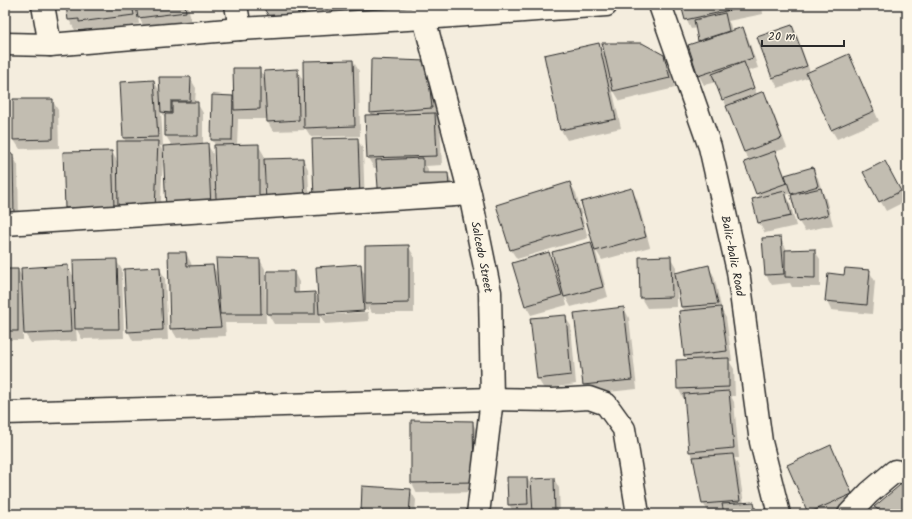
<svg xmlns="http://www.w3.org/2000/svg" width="912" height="519" font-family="Kalam,sans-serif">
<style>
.shadow{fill:#0003;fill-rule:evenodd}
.building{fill:#c2bdb1;stroke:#2b2b2b}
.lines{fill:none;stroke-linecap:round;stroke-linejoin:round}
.minor-casing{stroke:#2b2b2b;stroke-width:25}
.tertiary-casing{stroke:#2b2b2b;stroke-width:25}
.secondary-casing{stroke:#2b2b2b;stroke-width:25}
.minor{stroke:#fcf5e5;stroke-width:22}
.tertiary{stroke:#fcf5e5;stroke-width:22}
.secondary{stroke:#fcf5e5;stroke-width:22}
.labels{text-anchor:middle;stroke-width:3;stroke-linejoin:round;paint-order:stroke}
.street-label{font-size:12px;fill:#2b2b2b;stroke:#fcf5e5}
</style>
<rect width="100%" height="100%" fill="#f4edde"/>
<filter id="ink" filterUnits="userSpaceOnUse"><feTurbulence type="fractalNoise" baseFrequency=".025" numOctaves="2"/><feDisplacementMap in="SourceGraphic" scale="8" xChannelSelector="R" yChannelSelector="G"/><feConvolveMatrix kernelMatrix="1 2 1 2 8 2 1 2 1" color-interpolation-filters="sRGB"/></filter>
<g filter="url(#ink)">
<g class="shadow">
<path d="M67 5H188L191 21 144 27 138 16 139 24 86 32 84 29 75 30 69 20Z"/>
<path d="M264 5H322L328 26 279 33 264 7Z"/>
<path d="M333 5H398L400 25Z"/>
<path d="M682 5H762L763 14 728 21 730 24 732 32 743 28 748 38 758 68 748 71 757 95 763 93 769 102 787 148 775 152 780 162 785 176 812 169 818 178 822 191 826 199 833 225 805 231 799 222 793 196 792 193 786 195 790 202 796 226 765 233 759 223 754 199 760 198 757 194 750 161 744 152 727 107 723 99 716 82 704 85 699 76V42L697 28 691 29 686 19Z"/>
<path d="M791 26 797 36 810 72 849 55 854 65 879 121 837 139 831 129 809 77 778 88 773 78 758 38Z"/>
<path d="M599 44 605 56H663L669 66 675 88 620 101 612 88 621 128 567 140 561 130 545 56Z"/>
<path d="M353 61 359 71 360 136 311 137 304 126V130L273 131 267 121V119H238L237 146 258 145 264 155V160L303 159 308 169 310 212 266 173H264L265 208H222L215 196 216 216 164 156H163L160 219 72 218 66 208 64 153 112 152 118 163 126 142 124 138 121 82 154 81 161 93 190 78 196 88 195 103H197L203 113V145L207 144 213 154 214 182H216V146L212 140 213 96 234 97 259 69 266 81 297 70 304 82ZM161 111 166 119V136L172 146 164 154 160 146H163Z"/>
<path d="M432 72 437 117 440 124 442 165 426 166 428 169V174H448L453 184 455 208 385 211 380 201 378 168H374L368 158 366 116H373L371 112Z"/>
<path d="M52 100 58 110 59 148 20 149 14 140Z"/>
<path d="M357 139 363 149 365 208 320 209Z"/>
<path d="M5 155H12L18 165 19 224 5 225Z"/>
<path d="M890 172 906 201 886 211 865 173Z"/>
<path d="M570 183 576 193 588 238 517 259 511 250Z"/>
<path d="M631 189 637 199 650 247 602 260 597 252H596L608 297 571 307 566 298H565L567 305 531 315 526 306 549 253 556 265 591 243 595 251H596L582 203Z"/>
<path d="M780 238 786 248V251L814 250 820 259V287H792L790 283 772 285 766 275 764 239Z"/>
<path d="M408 246 414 256V313H372L368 307V310L323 313V315L368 312 369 321 325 324 320 315V324H274L268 314 294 272 299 282V294L315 293 319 301 360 265 366 275Z"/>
<path d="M186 253 191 263 192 267 213 266 218 275 260 260 265 269 266 323H225L226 336 177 338 171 328Z"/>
<path d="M670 257 676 267V274L708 266 714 276 722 311 726 318 732 361H729L734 369 735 396H731L734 402 739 458H734L738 465 744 504 753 503 759 514H725V512L709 513 703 503 695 461 690 452 686 398H683L678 388 688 360 685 356V311L682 307 678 285H677V307L647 308 641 298 640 258Z"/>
<path d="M116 260 122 270 124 338 82 339 76 328 77 341 31 343 23 331V340H5V270H18L22 277 67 266 75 279Z"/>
<path d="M159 268 165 278 168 340 133 341 128 331Z"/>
<path d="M869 271 875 281 872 314 831 310 826 300Z"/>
<path d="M624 308 629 318 637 389 589 394 584 385Z"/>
<path d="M565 317 571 326 576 384 544 389 538 379Z"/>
<path d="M412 421 472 422 478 432 479 492 417 493 412 483Z"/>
<path d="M831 446 836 456 857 504 833 514H809V512Z"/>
<path d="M527 478 533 488 554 479 559 488 560 514H514L509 504Z"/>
<path d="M410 490 416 500 415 514H362Z"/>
<path d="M876 507 907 514H880Z"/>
</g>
<g class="building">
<path d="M66 5H132L134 15 79 22V19L68 20Z"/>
<path d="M136 5H185L186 12 138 18Z"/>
<path d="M276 5H320L324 16 273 23 263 7Z"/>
<path d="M332 5H394L395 16 333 21Z"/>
<path d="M681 5H753L685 20Z"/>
<path d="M725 13 729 31 698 41 694 20Z"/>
<path d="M792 25 807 66 772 78 757 37Z"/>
<path d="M743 27 753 58 698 76 688 45Z"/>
<path d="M599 43 616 119 560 130 544 55Z"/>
<path d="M602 43H642L664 55 670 78 613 91Z"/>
<path d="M849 54 874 111 831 130 806 73Z"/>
<path d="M371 59 427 61 432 108 370 113Z"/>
<path d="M353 60 355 126 304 128 303 61Z"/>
<path d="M744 62 754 88 722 100 712 74Z"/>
<path d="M233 68H260V109L234 110Z"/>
<path d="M298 69 299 120 267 122 264 71Z"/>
<path d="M159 77H191L190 101H171V113L161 112Z"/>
<path d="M154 80 158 137 123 138 120 82Z"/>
<path d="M764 91 782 138 744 152 726 106Z"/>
<path d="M212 95 233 96 232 140H211Z"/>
<path d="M13 99H53V139L13 140Z"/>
<path d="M172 102H198V136H165V114H172Z"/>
<path d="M435 113 437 156 367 158 365 115Z"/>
<path d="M358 138 360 199 314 200 312 139Z"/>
<path d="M117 141H158L155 209 118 208Z"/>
<path d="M208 143 211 207 166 209 163 146Z"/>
<path d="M259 144V198L216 199 214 145Z"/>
<path d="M112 151 114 207 65 208 63 152Z"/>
<path d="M775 151 787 183 756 194 744 162Z"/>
<path d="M5 154H13L14 215H5Z"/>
<path d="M303 158 305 202 266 203 264 159Z"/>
<path d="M423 158V173H448L450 198 379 201 376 160Z"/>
<path d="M885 161 901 191 879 202 863 172Z"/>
<path d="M813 167 818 186 791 194 785 175Z"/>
<path d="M570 182 583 228 510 250 496 205Z"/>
<path d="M632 188 646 237 595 251 581 202Z"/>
<path d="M821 188 828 215 798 222 791 195Z"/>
<path d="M785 191 791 216 758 223 752 199Z"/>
<path d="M781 237 784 274 765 275 762 238Z"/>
<path d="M591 242 603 287 564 297 552 252Z"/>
<path d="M409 245V303L365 304V246Z"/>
<path d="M815 249V278L785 277V250Z"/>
<path d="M168 252H186L187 266 213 265 221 327 170 329Z"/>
<path d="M549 252 562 295 525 306 512 263Z"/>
<path d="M671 256 672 297 640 298 639 257Z"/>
<path d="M216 258 260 259 261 314H220Z"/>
<path d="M117 259 119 329H75L73 260Z"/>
<path d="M361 264 364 311 319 314 316 267Z"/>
<path d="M68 265 71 332 24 334 21 268Z"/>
<path d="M709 265 718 304 681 307 675 273Z"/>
<path d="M160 267 163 330 127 332 124 269Z"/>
<path d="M845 268 870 270 867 305 825 301 828 273 844 275Z"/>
<rect x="5" y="269" width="13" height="62"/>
<path d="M267 271H294V293L315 292V314H267Z"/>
<path d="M624 307 632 380 583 385 574 313Z"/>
<path d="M721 307 727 351 684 356 679 311Z"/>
<path d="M566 315 571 375 537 379 530 318Z"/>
<path d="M729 358V387L677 389 676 360Z"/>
<path d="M729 391 734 448 689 452 684 394Z"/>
<path d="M411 420 473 421 474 482 411 483Z"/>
<path d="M831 445 852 494 808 513 787 465Z"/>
<path d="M733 454 740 501 702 504 693 457Z"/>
<path d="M507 477H527L528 504 508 505Z"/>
<path d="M554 478 555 514H533L531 479Z"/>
<path d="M906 480H907V514H885L874 507Z"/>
<path d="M362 486 411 489 409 514H361Z"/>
<path d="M754 502 756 514H716L724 513 722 504Z"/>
</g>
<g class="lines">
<g class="minor-casing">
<g id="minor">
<path d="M43 5 50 45"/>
<path d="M236 5 240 29"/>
<path d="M5 44 50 45 240 29 424 18 422 5"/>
<path d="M5 224 470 194"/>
<path d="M5 413 492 399 553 400 589 398 606 404 624 429 638 514"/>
<path d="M849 514 869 493 895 471 907 473"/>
</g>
</g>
<g class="tertiary-casing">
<path id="tertiary" d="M478 514 492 399 490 292 470 194 424 18 606 5"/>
</g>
<g class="secondary-casing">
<path id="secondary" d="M660 5 710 147 738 271 761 442 779 514"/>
</g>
<use href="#minor" class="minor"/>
<use href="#tertiary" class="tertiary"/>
<use href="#secondary" class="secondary"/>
</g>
</g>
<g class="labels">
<g class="street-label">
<text transform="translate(733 256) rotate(79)" y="4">Balic-balic Road</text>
<text transform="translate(482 257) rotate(79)" y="4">Salcedo Street</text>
</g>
</g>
<rect width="912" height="519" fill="none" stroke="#fcf5e5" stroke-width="20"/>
<rect x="10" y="10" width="892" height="499" fill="none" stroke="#2b2b2b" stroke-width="1.5" filter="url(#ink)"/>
<path d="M762 40v6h82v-6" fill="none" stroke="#2b2b2b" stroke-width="2"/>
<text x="768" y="40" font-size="12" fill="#2b2b2b" stroke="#fcf5e5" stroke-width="3" paint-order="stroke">20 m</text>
</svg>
